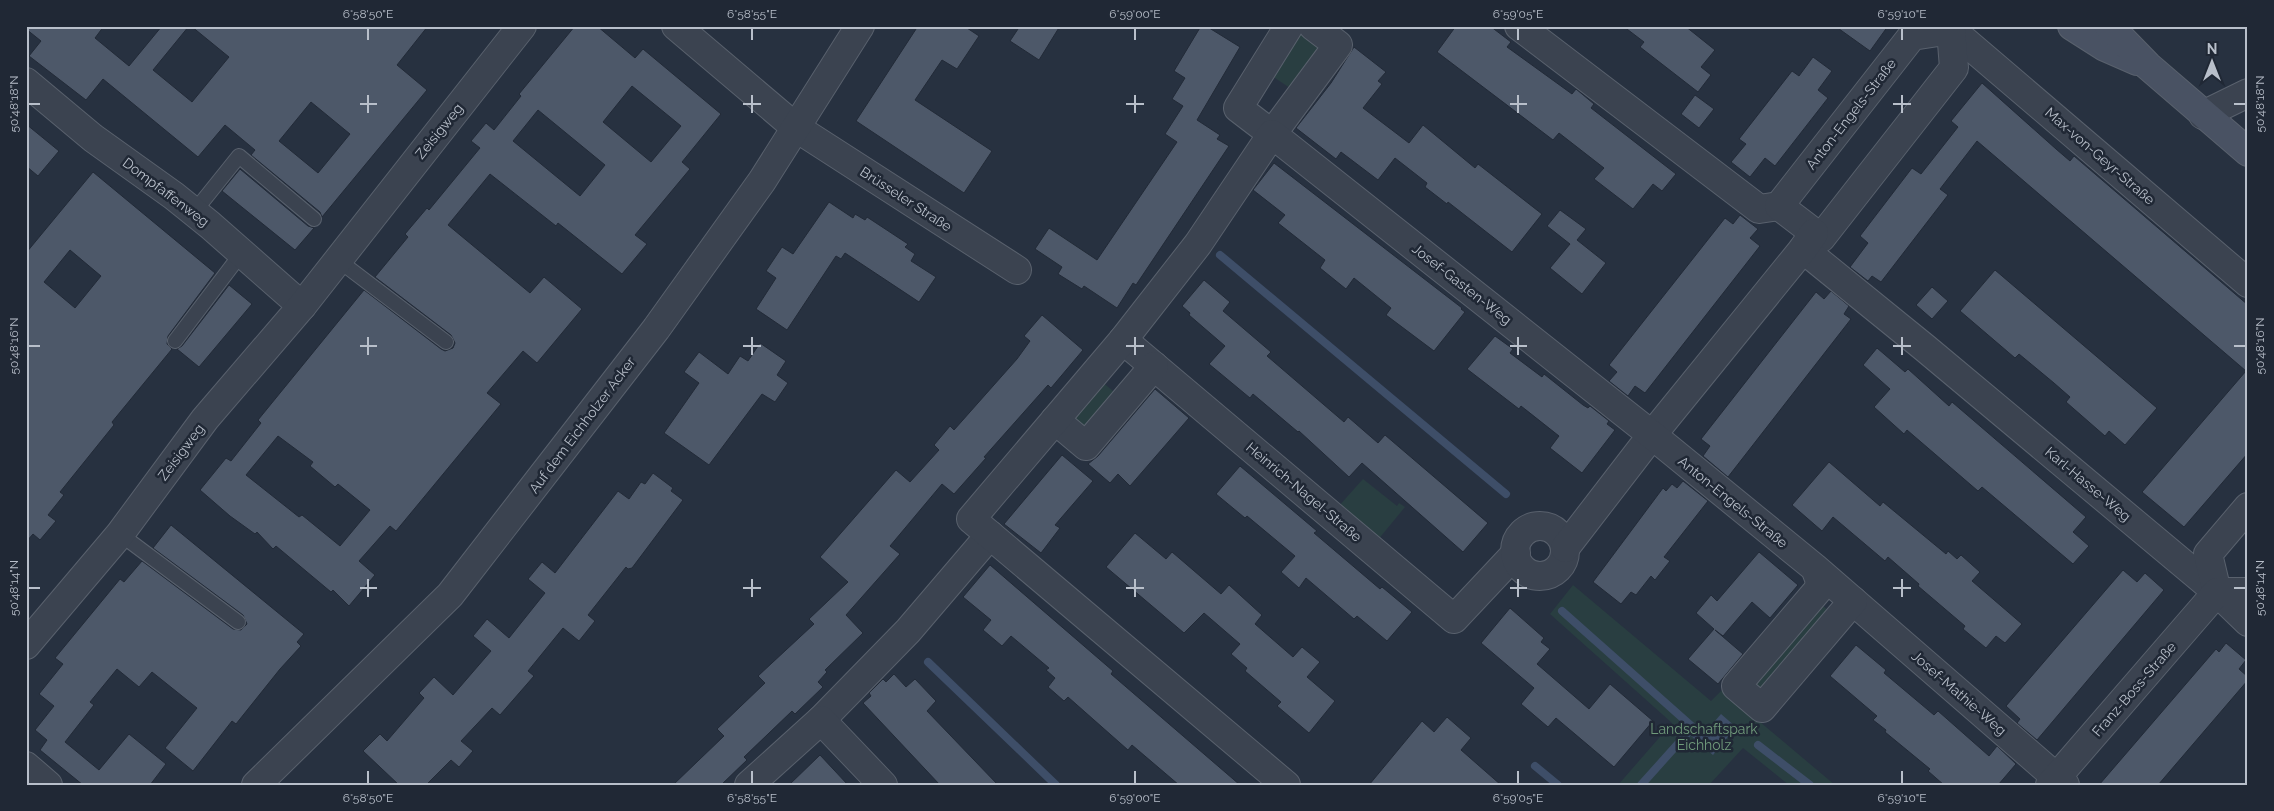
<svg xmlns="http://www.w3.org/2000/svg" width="2274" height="811" font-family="Raleway,sans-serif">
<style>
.green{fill:#293e41}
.water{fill:#3e4e68}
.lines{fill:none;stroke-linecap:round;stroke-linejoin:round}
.stream{stroke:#3e4e68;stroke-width:8}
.building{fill:#4d5869;stroke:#222a37;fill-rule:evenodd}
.service-casing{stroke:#59616d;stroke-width:16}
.minor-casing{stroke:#59616d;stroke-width:30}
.secondary-casing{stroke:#59616d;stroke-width:30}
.service{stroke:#3b4350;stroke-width:14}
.minor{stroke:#3b4350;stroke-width:28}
.secondary{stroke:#495263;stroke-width:28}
.ticks{fill:none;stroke:#b8bfca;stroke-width:2}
.labels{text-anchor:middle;stroke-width:5;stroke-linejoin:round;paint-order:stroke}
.street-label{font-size:14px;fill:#b8bfca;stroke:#202835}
.park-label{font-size:14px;fill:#709a7b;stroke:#202835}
.neatline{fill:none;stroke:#b8bfca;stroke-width:2}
.ticks-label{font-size:12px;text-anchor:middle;fill:#b8bfca}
</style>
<rect width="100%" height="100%" fill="#273140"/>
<g class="green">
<path d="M1303 29 1328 47 1293 90 1272 76Z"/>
<path d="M1101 381 1119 396 1085 437 1067 422Z"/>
<path d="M1363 479 1397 506 1399 503 1405 507 1377 541 1338 507Z"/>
<path d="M1573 585 1711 701 1722 690 1835 785H1789L1743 748 1709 785H1618L1672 723 1550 614Z"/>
<path d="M1820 603 1832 614 1761 697 1749 687Z"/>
</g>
<path class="water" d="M1721 714 1736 727 1713 755 1691 736 1701 723 1708 729Z"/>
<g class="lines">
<g class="stream">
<path d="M1220 255 1506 494"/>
<path d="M1562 611 1696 730 1704 732"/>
<path d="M928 662 1056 785"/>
<path d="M1758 745 1810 785"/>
<path d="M1535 766 1558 785"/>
<path d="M1641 785 1693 727"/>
</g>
</g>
<g class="building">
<path d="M26 26H104L95 38 129 66 162 26H189L153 70 192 102 229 57 191 26H428L397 65 427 90 322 217 320 212 251 155 255 150 225 125 198 157 103 79 86 100 29 56 41 41 26 29ZM311 102 350 134 318 173 279 141Z"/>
<path d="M575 26H597L635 58 643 49 721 114 682 162 690 169 635 235 647 244 622 274 558 223 556 226 490 174 448 225 530 293 544 277 582 309 537 363 523 351 487 393 501 404 396 531 390 526 359 561 375 575 349 606 333 590 331 592 276 546 273 549 257 532 255 534 230 516 200 490 226 458 231 461 261 423 258 420 364 290 441 349 445 351 453 348 455 343 451 335 375 277 408 237 405 234 427 208 429 210 480 148 471 141 486 123 494 130 521 96 519 94ZM632 86 681 126 651 162 603 122ZM538 110 605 165 580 196 513 141ZM278 436 313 462 310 466 335 487 338 484 370 510 340 546 302 515 299 517 246 475Z"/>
<path d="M918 26H964L979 36 957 69 942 60 915 100 992 151 964 193 856 121Z"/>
<path d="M1020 26H1060L1039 60 1010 41Z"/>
<path d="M1201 26H1206L1240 47 1197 120 1220 135 1217 139 1229 146 1136 285 1133 283 1117 308 1084 286 1082 289 1058 274 1062 267 1035 249 1049 228 1097 260 1177 142 1165 134 1183 106 1172 99 1185 78 1174 71Z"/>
<path d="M1456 26H1490L1511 42 1507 47 1572 94 1576 89 1594 104 1591 108 1676 174 1662 191 1653 184 1633 209 1594 179 1604 168 1559 133 1553 140 1437 52Z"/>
<path d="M1623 26H1685L1715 50 1701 67 1711 75 1698 92 1640 47 1644 42Z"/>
<path d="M1835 26H1888L1870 51Z"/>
<path d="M1354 47 1386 72 1378 81 1382 84 1363 108 1409 143 1423 125 1475 168 1478 164 1542 214 1512 252 1448 202 1447 204 1425 187 1427 183 1395 158 1378 180 1341 152 1336 159 1296 128 1331 83Z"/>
<path d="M1813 57 1832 71 1818 90 1828 98 1775 166 1765 158 1750 177 1731 162 1746 144 1739 139 1792 71 1799 76Z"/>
<path d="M1982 83 2056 149 2070 161 2074 156 2248 305V453L2184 527 2142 492 2246 371 1977 141 1940 189 1948 195 1881 282 1872 276 1868 281 1850 267 1868 243 1860 236 1912 168 1921 174 1958 127 1951 121Z"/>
<path d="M1695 95 1714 109 1699 128 1681 114Z"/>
<path d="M26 124 59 151 38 176 26 166Z"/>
<path d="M1274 163 1462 308 1461 309 1465 312 1434 351 1386 315 1391 308 1354 278 1346 289 1320 268 1325 260 1278 223 1285 215 1253 190Z"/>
<path d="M240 169 308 226 314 228 295 250 222 191Z"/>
<path d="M93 172 215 273 168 336 167 344 172 349 112 422 114 425 60 492 64 495 48 515 56 521 40 540 33 534 26 542V253ZM70 250 101 276 75 308 44 282Z"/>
<path d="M829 202 853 218 855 214 865 220 867 217 908 244 905 247 915 254 911 261 936 277 919 302 845 253 841 259 836 256 787 330 756 309 776 278 766 271 782 247 793 254Z"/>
<path d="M1560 210 1586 229 1577 240 1606 263 1582 294 1550 268 1570 244 1547 226Z"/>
<path d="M1740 215 1758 229 1750 238 1760 246 1645 393 1635 386 1628 396 1609 381 1617 372 1609 365 1725 218 1733 224Z"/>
<path d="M1995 270 2157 408 2125 445 2109 431 2105 436 2066 402 2070 397 2054 383 2019 354 2015 358 1960 311Z"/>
<path d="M1204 280 1230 302 1223 311 1271 352 1267 356 1344 422 1348 417 1378 443 1385 435 1488 523 1463 552 1362 463 1349 477 1299 431 1298 432 1253 394 1250 398 1209 364 1225 346 1189 315 1190 313 1182 306Z"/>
<path d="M229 285 252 304 199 367 177 349 182 346Z"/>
<path d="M1932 287 1948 301 1932 319 1916 305Z"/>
<path d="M1831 291 1849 306 1844 314 1851 319 1728 477 1703 456 1710 446 1701 439 1816 292 1824 299Z"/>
<path d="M1042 315 1083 350 1051 388 1048 385 984 457 986 458 954 494 942 484 890 546 900 554 846 615 863 633 825 670 827 672 818 682 823 687 795 714 792 711 744 757 747 760 721 785H673L724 736 717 729 765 683 758 676 814 624 809 619 848 582 820 557 896 470 910 482 939 450 934 445 950 426 954 430 1017 359 1030 341 1024 336Z"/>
<path d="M1495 336 1513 349 1510 353 1542 377 1544 374 1583 405 1588 408 1590 406 1609 421 1607 424 1615 430 1582 473 1550 448 1559 436 1521 406 1519 409 1467 369Z"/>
<path d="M760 343 786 361 777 375 788 383 775 402 762 394 709 465 664 433 699 383 684 372 699 352 728 374 740 356 748 361Z"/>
<path d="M1877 348 1905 372 1908 369 1949 406 1952 402 2086 517 2073 532 2089 546 2073 564 1982 487 1978 491 1907 430 1904 434 1874 407 1890 389 1863 365Z"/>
<path d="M1155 389 1189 418 1130 486 1118 474 1110 483 1088 464 1098 456Z"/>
<path d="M1062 455 1093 481 1055 525 1060 528 1041 553 1004 524Z"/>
<path d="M1829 462 1880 506 1883 502 1946 554 1948 551 1957 559 1961 555 1980 572 1972 581 2022 624 2005 643 1996 636 1986 648 1963 629 1965 626 1918 586 1919 584 1888 557 1885 561 1833 517 1822 531 1792 505Z"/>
<path d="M1240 466 1317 531 1314 533 1380 589 1382 587 1412 612 1387 641 1357 616 1354 619 1306 578 1299 588 1281 572 1295 556 1247 516 1245 518 1216 494Z"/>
<path d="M653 473 673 488 671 491 683 500 632 568 628 569 626 567 588 615 595 621 579 641 563 628 528 671 534 676 500 715 492 708 461 741 473 751 459 767 451 760 426 785H399L363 751 380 734 387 741 424 698 419 693 434 677 453 695 491 651 473 636 487 619 509 638 545 593 528 579 542 562 555 573 618 491 629 499 641 482 645 484Z"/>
<path d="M1683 481 1708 501 1664 557 1670 561 1655 580 1651 576 1636 595 1631 592 1621 604 1593 582 1663 488 1666 491 1672 484 1677 488Z"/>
<path d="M171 525 304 634 297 642 301 646 280 669 236 724 232 721 193 771 165 748 197 708 152 672 139 687 117 669 90 702 94 705 65 742 99 770 129 734 166 764 150 785H83L40 750 47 740 35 730 54 706 39 694 63 664 55 658 120 579 124 582 142 561 233 629 241 630 247 624 243 615 153 548Z"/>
<path d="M1135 533 1166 559 1172 552 1221 594 1229 585 1262 615 1255 624 1293 657 1302 647 1320 662 1307 677 1335 701 1309 733 1277 706 1281 702 1245 671 1247 668 1231 654 1240 644 1204 613 1184 633 1106 567Z"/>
<path d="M1759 552 1798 585 1770 618 1752 602 1723 636 1715 630 1743 654 1718 684 1688 659 1714 629 1696 613 1711 595 1717 601Z"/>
<path d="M990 565 1113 671 1111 674 1240 785H1179L1132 745 1128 750 1068 697 1064 701 1048 687 1055 678 1046 670 1049 668 1011 636 1002 646 983 630 991 620 963 597Z"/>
<path d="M2123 570 2137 582 2145 573 2164 590 2037 740 2017 723 2020 719 2006 706Z"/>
<path d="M1510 608 1544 638 1541 642 1550 649 1537 664 1589 709 1610 684 1653 721 1614 767 1556 718 1548 727 1521 704 1534 688 1481 643Z"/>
<path d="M2226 643 2246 660 2239 669 2248 677V680L2158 785H2099L2216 649 2219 652Z"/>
<path d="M1856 645 1886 670 1884 673 1934 715 1938 711 1989 756 1997 746 2016 764 1998 785H1944L1928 771 1930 769 1885 732 1886 730 1873 720 1877 716 1830 676Z"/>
<path d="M894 674 906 687 915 679 936 701 927 711 998 785H940L863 703 871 696 869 693 883 679 886 682Z"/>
<path d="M1447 717 1471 738 1461 750 1501 785H1369L1422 721 1434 732Z"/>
<path d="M820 755 848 785H789Z"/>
</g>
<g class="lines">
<g class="service-casing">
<g id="service">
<path d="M194 212 239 156 314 219"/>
<path d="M338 260 446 342"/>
<path d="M175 341 241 254"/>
<path d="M120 534 238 622"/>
</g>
</g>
<g class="minor-casing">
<g id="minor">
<path d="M676 26 795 127 1017 270"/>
<path d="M1289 26 1238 108 1272 134 1338 45 1313 26"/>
<path d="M1519 26 1759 209 1779 206"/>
<path d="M1947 26 2248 283"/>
<path d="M1951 30 1954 68 1821 238 1779 206 1912 36Z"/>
<path d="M26 82 93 138 174 196 210 225 302 306"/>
<path d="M2203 115 2248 93"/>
<path d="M1803 249 1925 348 2217 592 2248 622"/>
<path d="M1123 340 1454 619 1516 553"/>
<path d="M1055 420 1086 446 1154 366"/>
<circle cx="1540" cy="551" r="25"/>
<path d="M1565 548 1652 435 1803 249 1814 233"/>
<path d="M2217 592 2208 554 2248 507"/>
<path d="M1853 601 2065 785"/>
<path d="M26 645 120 534 205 419 302 306 522 26"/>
<path d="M821 720 908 631 990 535"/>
<path d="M26 766 48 785"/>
<path d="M256 785 450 595 656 329 762 181 860 26"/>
<path d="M749 785 821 720 883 785"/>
<path d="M1286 785 971 519 1123 340 1198 244 1272 134 1652 435 1815 568 1820 581 1818 590 1736 686 1762 708 1853 601 1815 568"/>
<path d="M2050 785 2217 592H2248"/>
</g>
</g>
<g class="secondary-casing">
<g id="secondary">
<path d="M2072 26 2105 47 2137 61"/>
<path d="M2109 26 2148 66 2248 152"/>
</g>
</g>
<use href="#service" class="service"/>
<use href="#minor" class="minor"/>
<use href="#secondary" class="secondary"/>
</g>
<path class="ticks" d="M368 28V40M752 28V40M1135 28V40M1518 28V40M1902 28V40M368 95V113M752 95V113M1135 95V113M1518 95V113M1902 95V113M28 104H40M360 104H377M743 104H761M1126 104H1144M1510 104H1527M1893 104H1911M2234 104H2246M368 337V355M752 337V355M1135 337V355M1518 337V355M1902 337V355M28 346H40M360 346H377M743 346H761M1126 346H1144M1510 346H1527M1893 346H1911M2234 346H2246M368 579V597M752 579V597M1135 579V597M1518 579V597M1902 579V597M28 588H40M360 588H377M743 588H761M1126 588H1144M1510 588H1527M1893 588H1911M2234 588H2246M368 771V784M752 771V784M1135 771V784M1518 771V784M1902 771V784"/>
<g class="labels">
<g class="street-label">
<text transform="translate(1851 114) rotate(-52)" y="5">Anton-Engels-Straße</text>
<text transform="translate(439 131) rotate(-51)" y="5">Zeisigweg</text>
<text transform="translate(2100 156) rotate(41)" y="5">Max-von-Geyr-Straße</text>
<text transform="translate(166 192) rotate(37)" y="5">Dompfaffenweg</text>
<text transform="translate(906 199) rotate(33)" y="5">Brüsseler Straße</text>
<text transform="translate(1462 284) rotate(38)" y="5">Josef-Gasten-Weg</text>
<text transform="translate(582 425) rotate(-53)" y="5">Auf dem Eichholzer Acker</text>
<text transform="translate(181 452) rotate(-53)" y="5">Zeisigweg</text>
<text transform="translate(2088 484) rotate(40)" y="5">Karl-Hasse-Weg</text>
<text transform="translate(1304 492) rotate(40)" y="5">Heinrich-Nagel-Straße</text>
<text transform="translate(1733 502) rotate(39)" y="5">Anton-Engels-Straße</text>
<text transform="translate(2134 689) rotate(-49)" y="5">Franz-Boss-Straße</text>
<text transform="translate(1959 693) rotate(41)" y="5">Josef-Mathie-Weg</text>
</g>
<g class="park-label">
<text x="1704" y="734">Landschaftspark<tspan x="1704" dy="16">Eichholz</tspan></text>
</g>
</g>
<rect width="2274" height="811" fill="none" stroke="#202835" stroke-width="55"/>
<g transform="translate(2212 62)" stroke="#202835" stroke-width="4" paint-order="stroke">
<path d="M0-4L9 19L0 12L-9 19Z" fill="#b8bfca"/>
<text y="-8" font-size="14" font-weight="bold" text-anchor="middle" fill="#b8bfca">N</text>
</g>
<rect x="28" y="28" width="2218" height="756" class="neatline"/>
<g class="ticks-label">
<text x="368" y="18">6°58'50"E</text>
<text x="752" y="18">6°58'55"E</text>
<text x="1135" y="18">6°59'00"E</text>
<text x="1518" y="18">6°59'05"E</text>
<text x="1902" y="18">6°59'10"E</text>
<text transform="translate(14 104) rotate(-90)" y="4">50°48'18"N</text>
<text transform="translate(2260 104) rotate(-90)" y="4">50°48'18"N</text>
<text transform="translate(14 346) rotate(-90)" y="4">50°48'16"N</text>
<text transform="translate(2260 346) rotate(-90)" y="4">50°48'16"N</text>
<text transform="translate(14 588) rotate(-90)" y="4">50°48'14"N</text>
<text transform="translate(2260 588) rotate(-90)" y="4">50°48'14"N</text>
<text x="368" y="802">6°58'50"E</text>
<text x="752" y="802">6°58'55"E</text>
<text x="1135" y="802">6°59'00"E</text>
<text x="1518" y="802">6°59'05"E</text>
<text x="1902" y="802">6°59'10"E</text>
</g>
</svg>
